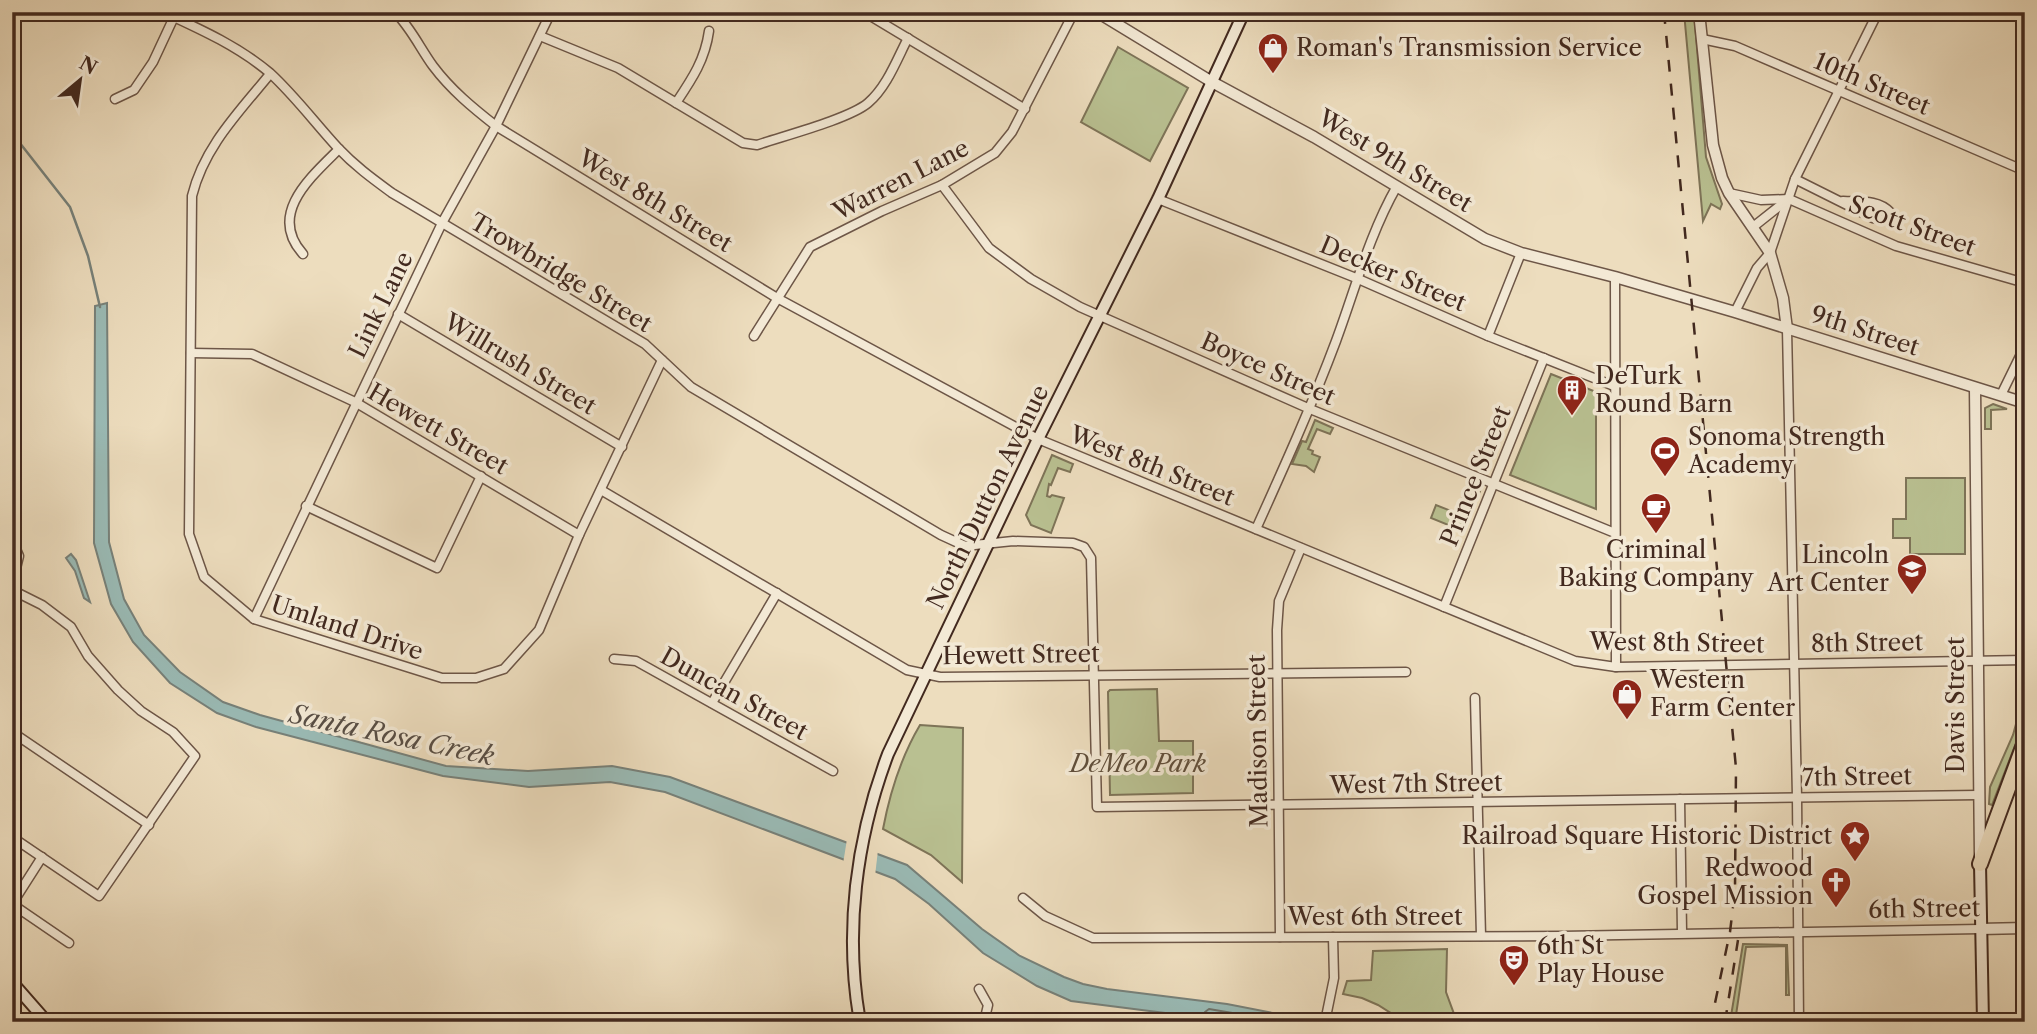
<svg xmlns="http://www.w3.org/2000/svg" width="2037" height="1034" font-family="'Libre Caslon Text',serif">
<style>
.green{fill:#b9c091;stroke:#7e7458;stroke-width:2}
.water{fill:#9abbb6;stroke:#77817a;stroke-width:2}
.pier{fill:#edddbe}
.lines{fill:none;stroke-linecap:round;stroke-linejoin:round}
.shore{stroke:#6e726a;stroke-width:2}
.stream{stroke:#77817a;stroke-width:2.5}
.minor-casing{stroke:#6d5647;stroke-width:11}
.tertiary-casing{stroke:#6d5647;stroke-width:13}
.secondary-casing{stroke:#42291f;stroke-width:14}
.motorway-casing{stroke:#42291f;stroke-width:18}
.minor{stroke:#f3e9d5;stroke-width:8}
.tertiary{stroke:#f3e9d5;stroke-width:10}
.secondary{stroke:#f3e9d5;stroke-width:10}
.motorway{stroke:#edddbe;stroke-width:14}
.rail{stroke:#42291f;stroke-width:2.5;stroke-dasharray:12 12;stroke-linecap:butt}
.labels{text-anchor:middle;stroke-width:7;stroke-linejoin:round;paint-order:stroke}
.poi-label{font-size:24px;fill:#42291f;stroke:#f3e9d5;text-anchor:start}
.street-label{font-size:24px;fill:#42291f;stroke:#f3e9d5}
.park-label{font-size:24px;font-style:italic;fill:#604f3c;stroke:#f3e9d5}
.water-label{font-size:26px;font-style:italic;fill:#584e45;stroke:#f3e9d5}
</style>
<rect width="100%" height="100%" fill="#edddbe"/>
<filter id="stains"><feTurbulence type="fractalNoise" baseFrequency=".00286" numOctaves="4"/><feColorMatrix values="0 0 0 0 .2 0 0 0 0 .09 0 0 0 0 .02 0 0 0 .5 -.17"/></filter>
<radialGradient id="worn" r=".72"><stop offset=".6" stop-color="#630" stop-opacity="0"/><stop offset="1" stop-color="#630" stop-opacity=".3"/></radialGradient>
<g class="green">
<path d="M1684 12H1694L1706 157 1722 204 1720 209 1711 204 1703 221Z"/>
<path d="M1118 47 1188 88 1150 161 1081 122Z"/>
<path d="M1551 374 1596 392V509L1510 475Z"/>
<path d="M1993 404 2007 409 1991 410V429H1985V408Z"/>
<path d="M1315 420 1333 428 1330 434 1317 429 1308 449 1313 451 1312 454 1320 457 1314 472 1306 466 1292 464 1302 441 1306 442Z"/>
<path d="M1052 455 1073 464 1070 472 1058 468 1051 485 1049 484 1047 496 1050 497 1052 495 1064 498 1051 533 1031 525 1026 515Z"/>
<path d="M1906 478H1965V554H1910V538H1893V519H1906Z"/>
<path d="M1468 485 1480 491 1463 531 1431 518 1436 505 1456 513Z"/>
<path d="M1157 689 1159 741H1193V793L1110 795 1108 692 1110 690Z"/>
<path d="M2025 691V720L1992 805 1989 804 1990 787 2013 735Z"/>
<path d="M920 725 963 728 962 882 931 855 883 829C890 792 901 757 920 725Z"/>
<path d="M1743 944 1787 945 1789 995H1786V946L1746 947 1735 1022H1730Z"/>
<path d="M1447 949 1446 992 1457 1022H1405L1378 1005 1362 998 1343 994 1347 981 1371 980 1373 951Z"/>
</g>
<g class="water">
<path d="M107 303 109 542 124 599 144 635 180 672 223 702 260 715 446 766 528 771 612 766 670 777 907 865 982 929 1020 956 1064 977 1083 984 1107 989 1227 1004 1319 1022H1216L1181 1015 1071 1001 1037 986 983 953 929 904 895 879 665 792 610 782 529 787 443 776 256 727 217 713 170 683 133 642 111 604 94 543 95 306Z"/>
<path d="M71 554 76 560 90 602 84 598 75 571 66 558Z"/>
</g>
<path class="pier" d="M847 839 878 850 875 876 843 864Z"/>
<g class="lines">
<path class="shore" d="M1208 1022 1205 1012 1209 1009 1285 1022"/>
<path class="stream" d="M12 133 70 207 88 256 100 307"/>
<g class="minor-casing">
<g id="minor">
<path d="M163 12C200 29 238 46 270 73 295 96 315 123 338 148 355 166 373 179 392 193L645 344 691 387 941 535 965 546 1013 541 1073 543 1084 547 1091 558 1097 807 1978 795"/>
<path d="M395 12C411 28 420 48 433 66 451 90 473 108 496 126L777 298 1038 439 1575 661 1616 667 2025 660"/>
<path d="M864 12 1025 109"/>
<path d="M540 36 618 68 743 143 757 145C783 136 849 119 868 103 887 87 897 59 908 38"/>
<path d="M1702 39 1735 46 2025 171"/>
<path d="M270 74C239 112 204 147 192 196L189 534 204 577 254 619 442 678H476L504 669 539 630 579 535 662 360"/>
<path d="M115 99 134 90 153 62 174 17"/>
<path d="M676 103C692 79 705 60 709 31"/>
<path d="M1795 179 1873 218 1883 220 1889 217 1890 212C1878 199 1859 202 1843 201"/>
<path d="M942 185 989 248 1031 279 1080 307 1310 409 1615 533"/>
<path d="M1729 193 1761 200 1789 199 1896 246 2025 283"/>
<path d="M1158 199 1356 278 1488 336 1614 386"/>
<path d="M1753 227 1787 200"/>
<path d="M303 254C267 214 311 177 339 149"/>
<path d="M1615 277 1616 667"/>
<path d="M1735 312 1757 268 1770 253 1795 179 1878 12"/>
<path d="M398 314 622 447"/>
<path d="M1787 329 1797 797 1799 1022"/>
<path d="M754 336 810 247 882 211 942 185 995 153 1012 132 1074 12"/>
<path d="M1488 336 1521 253"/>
<path d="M191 353 252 354 355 402 579 535"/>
<path d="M2001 395 2025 346"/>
<path d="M601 490 907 670 940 677 1406 672"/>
<path d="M306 506 437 568 481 476"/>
<path d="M1256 529C1284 467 1312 405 1336 341 1355 290 1369 235 1397 186"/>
<path d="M12 540 19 556 12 585"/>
<path d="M12 590 42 605 71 627 88 656 118 690 141 711 173 732 195 756 99 896 12 837"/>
<path d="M1444 607 1544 358"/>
<path d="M254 619 442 223 496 126 551 12"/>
<path d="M614 659 636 661 833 771"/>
<path d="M1475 698 1481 936"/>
<path d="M712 703 777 593"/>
<path d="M12 732 149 825"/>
<path d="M1680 799 1682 932"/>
<path d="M1023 898 1045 916 1093 938 1562 936 1980 929"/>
<path d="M12 904 69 943"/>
<path d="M12 904 42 857"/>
<path d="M1280 937 1277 630 1279 601 1301 548"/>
<path d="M979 989 988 1005 984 1022"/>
<path d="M1325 1022 1334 978 1333 937"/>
</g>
</g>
<g class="tertiary-casing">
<g id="tertiary">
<path d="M1097 12 1212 82 1314 137 1485 239 1521 253 1615 277 1735 312 2025 403"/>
<path d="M1699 12 1713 145 1722 178 1729 193 1770 253 1783 298 1787 329"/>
<path d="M1975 388 1980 857"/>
<path d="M1980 929 2025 928"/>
</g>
</g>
<g class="secondary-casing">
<g id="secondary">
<path d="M1980 864 1983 1022"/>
<path d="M12 982 47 1022"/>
<path d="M860 1022C844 932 856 839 888 754L1038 439 1158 199 1244 12"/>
</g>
</g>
<g class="motorway-casing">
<path id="motorway" d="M1980 864 2025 742"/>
</g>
<use href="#minor" class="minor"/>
<use href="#tertiary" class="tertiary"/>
<use href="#secondary" class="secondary"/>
<use href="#motorway" class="motorway"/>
<g class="rail">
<path d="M1664 12 1736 768 1735 890 1730 932 1711 1022"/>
<path d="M1725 1022 1738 940"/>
</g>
</g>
<defs>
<g id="shop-pin" transform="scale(1.575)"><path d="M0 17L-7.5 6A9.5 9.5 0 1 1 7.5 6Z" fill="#8f2418" stroke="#f3e9d5"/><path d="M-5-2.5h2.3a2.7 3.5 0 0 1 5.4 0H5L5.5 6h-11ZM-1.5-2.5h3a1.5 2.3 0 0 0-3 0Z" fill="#fff"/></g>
<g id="building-pin" transform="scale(1.575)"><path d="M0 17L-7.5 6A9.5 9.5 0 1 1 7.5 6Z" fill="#8f2418" stroke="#f3e9d5"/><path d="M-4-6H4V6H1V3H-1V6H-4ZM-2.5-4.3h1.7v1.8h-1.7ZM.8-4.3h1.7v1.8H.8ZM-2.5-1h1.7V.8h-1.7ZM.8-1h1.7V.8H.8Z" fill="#fff"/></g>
<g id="stadium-pin" transform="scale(1.575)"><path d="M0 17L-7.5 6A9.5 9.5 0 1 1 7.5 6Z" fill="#8f2418" stroke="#f3e9d5"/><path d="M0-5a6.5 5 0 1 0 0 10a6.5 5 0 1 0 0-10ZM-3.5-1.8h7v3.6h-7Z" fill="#fff"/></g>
<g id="cafe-pin" transform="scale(1.575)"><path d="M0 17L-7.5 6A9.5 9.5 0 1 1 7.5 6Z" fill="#8f2418" stroke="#f3e9d5"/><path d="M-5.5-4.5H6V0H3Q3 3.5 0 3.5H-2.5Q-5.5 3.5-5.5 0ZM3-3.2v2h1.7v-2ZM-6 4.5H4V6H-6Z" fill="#fff"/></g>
<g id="school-pin" transform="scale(1.575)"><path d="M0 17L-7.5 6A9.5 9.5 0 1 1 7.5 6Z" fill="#8f2418" stroke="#f3e9d5"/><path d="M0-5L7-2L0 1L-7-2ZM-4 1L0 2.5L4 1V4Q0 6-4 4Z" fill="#fff"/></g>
<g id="sight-pin" transform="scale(1.575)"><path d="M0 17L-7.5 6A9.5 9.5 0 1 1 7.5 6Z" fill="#8f2418" stroke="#f3e9d5"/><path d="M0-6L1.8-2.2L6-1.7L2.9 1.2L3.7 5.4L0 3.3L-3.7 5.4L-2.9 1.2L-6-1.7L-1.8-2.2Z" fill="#fff"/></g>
<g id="church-pin" transform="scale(1.575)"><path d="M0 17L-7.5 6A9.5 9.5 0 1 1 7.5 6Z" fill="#8f2418" stroke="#f3e9d5"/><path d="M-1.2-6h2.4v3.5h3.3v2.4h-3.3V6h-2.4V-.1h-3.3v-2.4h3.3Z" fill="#fff"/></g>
<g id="theatre-pin" transform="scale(1.575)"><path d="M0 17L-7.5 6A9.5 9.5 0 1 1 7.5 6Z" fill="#8f2418" stroke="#f3e9d5"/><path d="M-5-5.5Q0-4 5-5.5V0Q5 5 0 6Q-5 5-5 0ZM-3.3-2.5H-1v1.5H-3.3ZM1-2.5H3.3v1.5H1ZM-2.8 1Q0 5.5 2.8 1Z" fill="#fff"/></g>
</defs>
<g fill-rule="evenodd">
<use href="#shop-pin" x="1273" y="48"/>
<use href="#building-pin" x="1572" y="390"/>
<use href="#stadium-pin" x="1665" y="451"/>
<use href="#cafe-pin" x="1656" y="508"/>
<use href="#school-pin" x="1912" y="569"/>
<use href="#shop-pin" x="1627" y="694"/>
<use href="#sight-pin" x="1855" y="836"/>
<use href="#church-pin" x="1836" y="882"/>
<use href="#theatre-pin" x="1514" y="960"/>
</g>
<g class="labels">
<g class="poi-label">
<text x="1296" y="56">Roman's Transmission Service</text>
<text x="1595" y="384">DeTurk<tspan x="1595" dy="28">Round Barn</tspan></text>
<text x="1688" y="445">Sonoma Strength<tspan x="1688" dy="28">Academy</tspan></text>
<text x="1656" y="558" text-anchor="middle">Criminal<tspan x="1656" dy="28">Baking Company</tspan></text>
<text x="1889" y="563" text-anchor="end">Lincoln<tspan x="1889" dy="28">Art Center</tspan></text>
<text x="1650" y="688">Western<tspan x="1650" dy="28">Farm Center</tspan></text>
<text x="1832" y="844" text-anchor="end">Railroad Square Historic District</text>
<text x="1813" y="876" text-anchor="end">Redwood<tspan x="1813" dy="28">Gospel Mission</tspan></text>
<text x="1537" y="954">6th St<tspan x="1537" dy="28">Play House</tspan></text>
</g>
<g class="street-label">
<text transform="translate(1872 84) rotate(23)" y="8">10th Street</text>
<text transform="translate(1395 161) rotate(31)" y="8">West 9th Street</text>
<text transform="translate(901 180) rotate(-27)" y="8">Warren Lane</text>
<text transform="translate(655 201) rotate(31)" y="8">West 8th Street</text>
<text transform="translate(1912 226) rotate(20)" y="8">Scott Street</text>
<text transform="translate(561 273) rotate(31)" y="8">Trowbridge Street</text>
<text transform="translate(1393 274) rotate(23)" y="8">Decker Street</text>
<text transform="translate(381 305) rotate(-64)" y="8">Link Lane</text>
<text transform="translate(1865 331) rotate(18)" y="8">9th Street</text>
<text transform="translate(520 364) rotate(31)" y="8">Willrush Street</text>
<text transform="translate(1268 369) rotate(24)" y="8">Boyce Street</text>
<text transform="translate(438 429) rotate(30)" y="8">Hewett Street</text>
<text transform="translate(1152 466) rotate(22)" y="8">West 8th Street</text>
<text transform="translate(1476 476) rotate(-68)" y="8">Prince Street</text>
<text transform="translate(988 497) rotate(-64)" y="8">North Dutton Avenue</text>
<text transform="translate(347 628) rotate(18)" y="8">Umland Drive</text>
<text transform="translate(1677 643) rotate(1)" y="8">West 8th Street</text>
<text transform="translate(1867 643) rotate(-1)" y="8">8th Street</text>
<text transform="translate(1021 655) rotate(-1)" y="8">Hewett Street</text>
<text transform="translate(734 694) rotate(29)" y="8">Duncan Street</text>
<text transform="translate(1956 705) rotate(-90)" y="8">Davis Street</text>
<text transform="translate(1258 741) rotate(-91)" y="8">Madison Street</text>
<text transform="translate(1857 777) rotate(-1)" y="8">7th Street</text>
<text transform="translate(1416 784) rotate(-1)" y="8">West 7th Street</text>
<text transform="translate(1924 909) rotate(-1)" y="8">6th Street</text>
<text x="1375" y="925">West 6th Street</text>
</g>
<g class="park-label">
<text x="1138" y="772">DeMeo Park</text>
</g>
<g class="water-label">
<text transform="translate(392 735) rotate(12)" y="9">Santa Rosa Creek</text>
</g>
</g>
<rect width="2037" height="1034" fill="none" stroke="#edddbe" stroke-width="42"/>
<rect x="14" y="14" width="2009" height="1006" fill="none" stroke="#42291f" stroke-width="3.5"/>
<rect x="21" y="21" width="1995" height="992" fill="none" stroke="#42291f" stroke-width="2"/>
<g transform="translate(80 80) rotate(29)" stroke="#f3e9d5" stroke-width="5" paint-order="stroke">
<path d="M0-5L12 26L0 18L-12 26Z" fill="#42291f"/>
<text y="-10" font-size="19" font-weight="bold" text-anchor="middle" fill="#42291f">N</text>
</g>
<rect width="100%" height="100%" filter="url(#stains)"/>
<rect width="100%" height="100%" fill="url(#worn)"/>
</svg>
